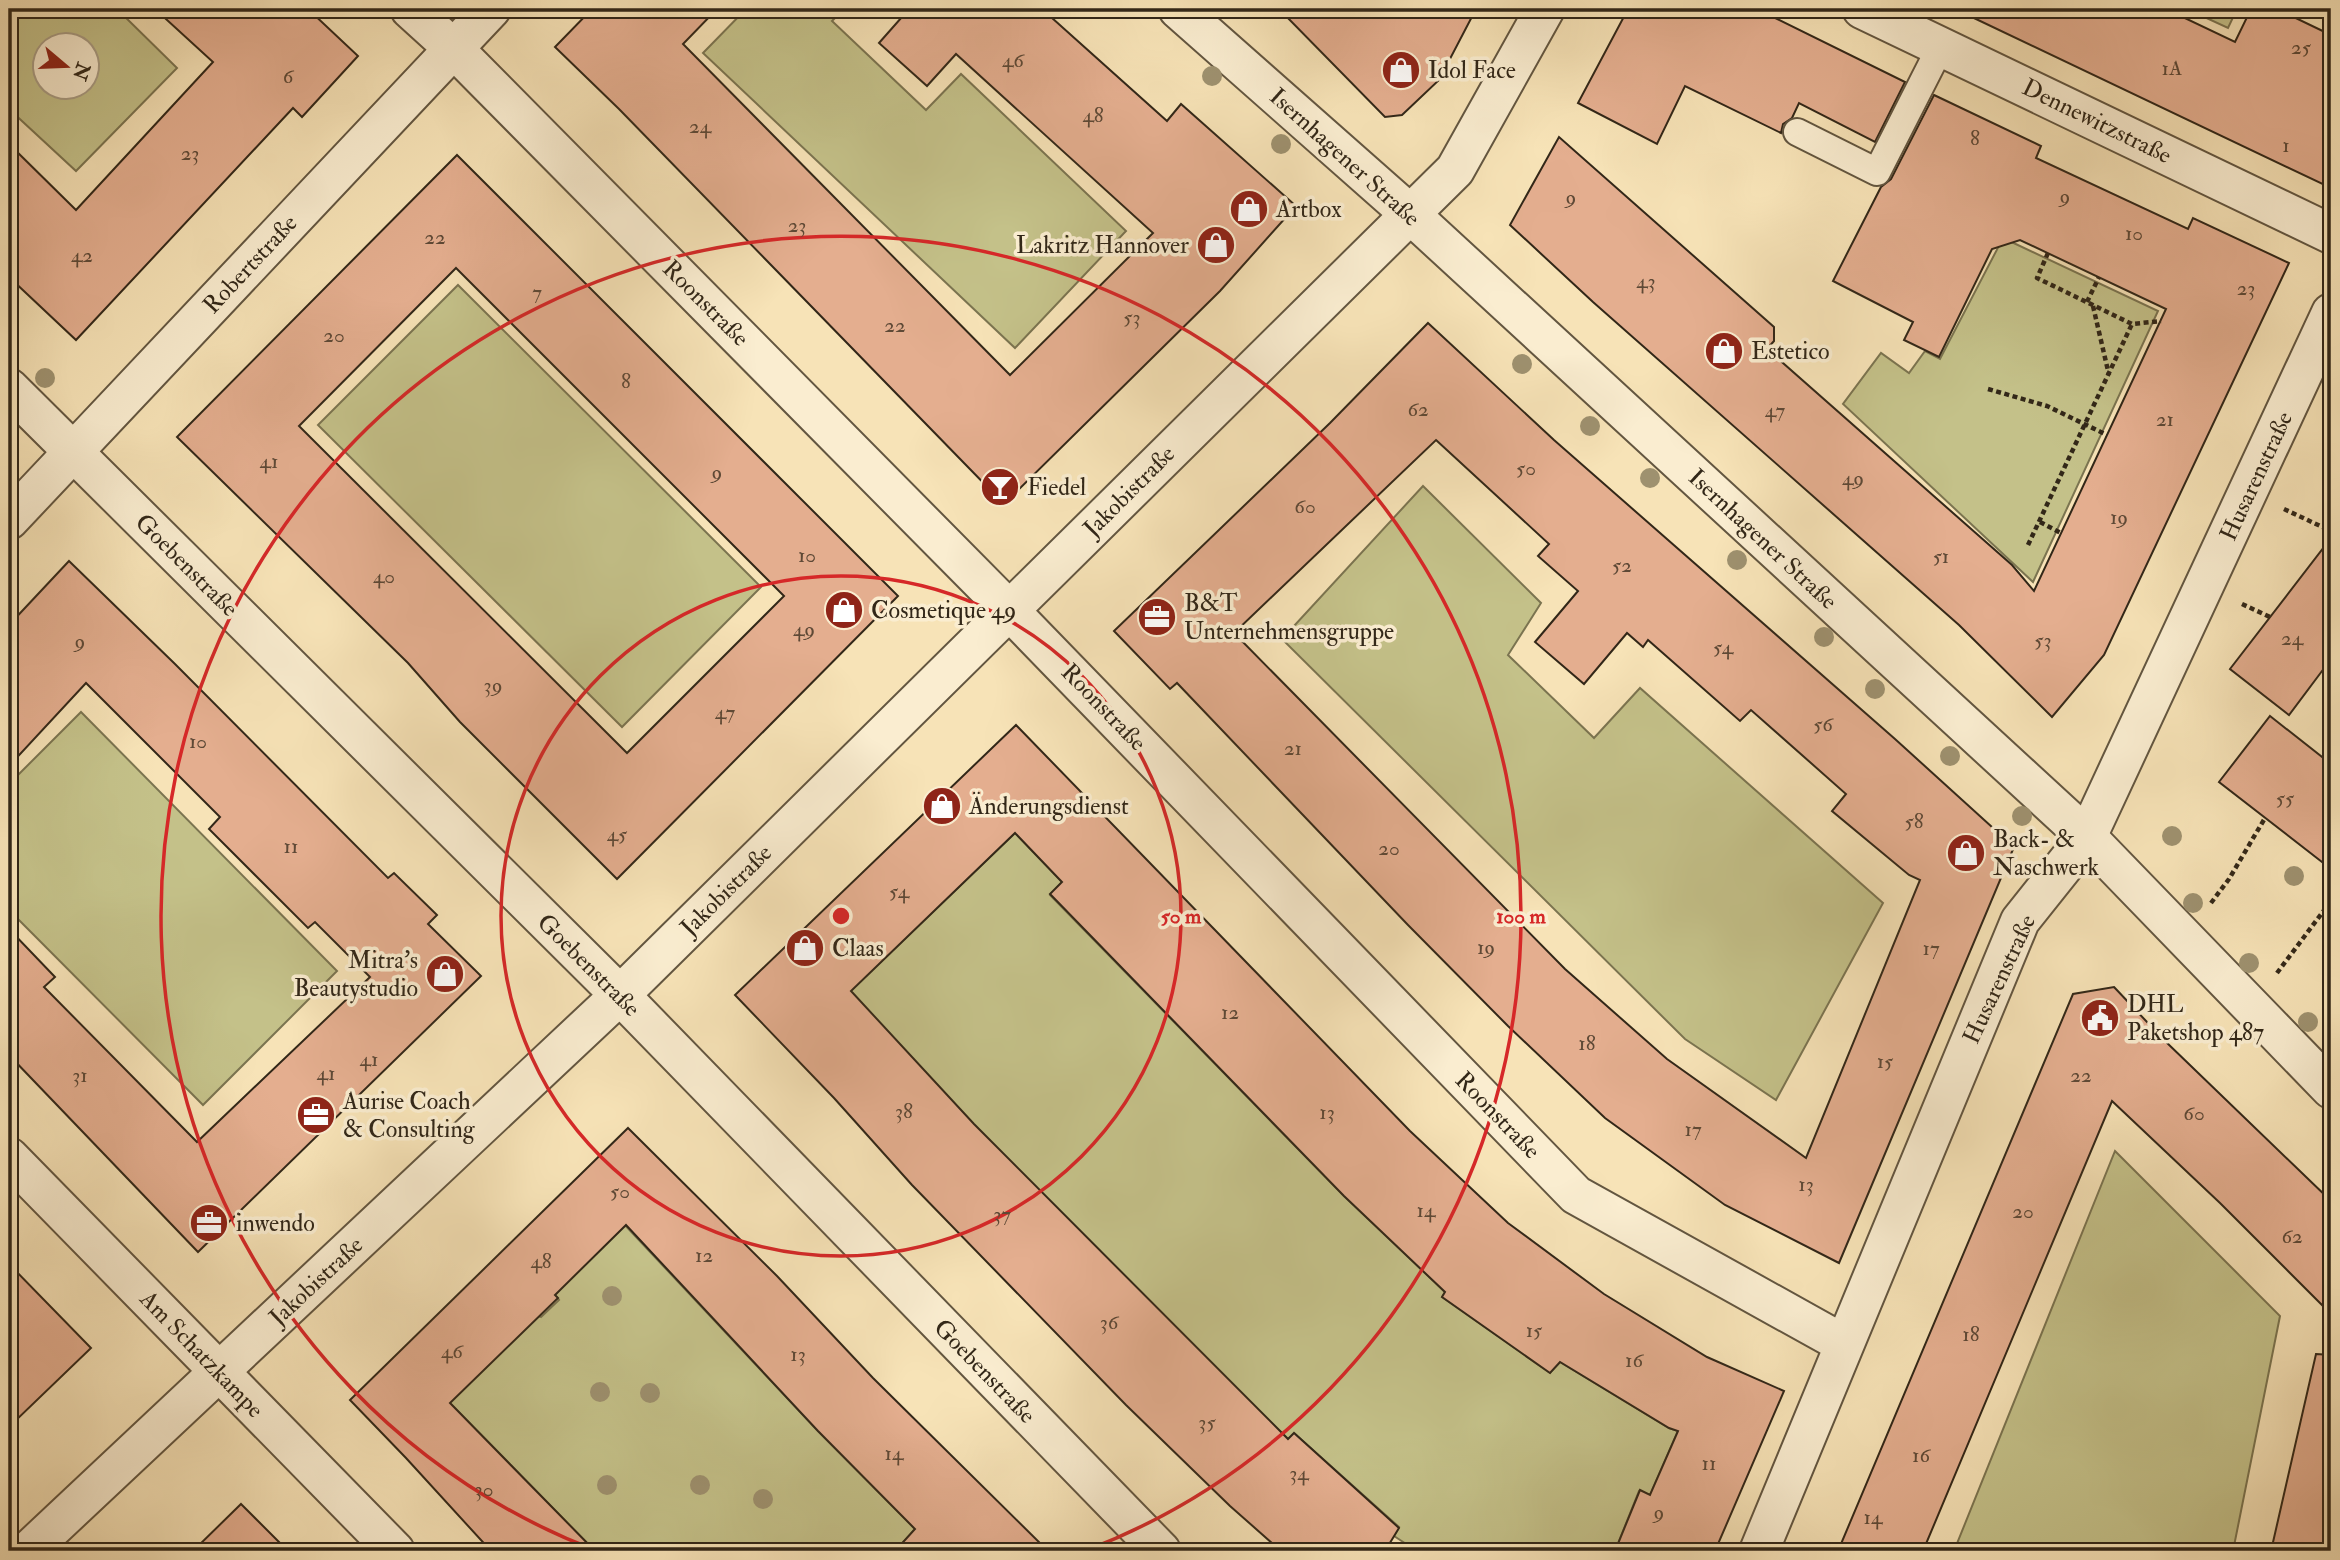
<svg xmlns="http://www.w3.org/2000/svg" width="2340" height="1560" font-family="'IM FELL Double Pica',serif">
<style>
.green{fill:#c4c189;stroke:#7b7450;stroke-width:2;fill-rule:evenodd}
.building{fill:#e4ae8f;stroke:#322718;stroke-width:2;fill-rule:evenodd}
.lines{fill:none;stroke-linecap:round;stroke-linejoin:round}
.service-casing{stroke:#635640;stroke-width:30}
.minor-casing{stroke:#635640;stroke-width:42}
.tertiary-casing{stroke:#635640;stroke-width:42}
.path{stroke:#322718;stroke-width:4.5;stroke-dasharray:5 3.5;stroke-linecap:butt}
.service{stroke:#faedd0;stroke-width:26}
.minor{stroke:#faedd0;stroke-width:38}
.tertiary{stroke:#faedd0;stroke-width:38}
.tree{fill:#9e916f}
.ring{fill:none;stroke:#d62828;stroke-width:3.5}
.labels{text-anchor:middle;stroke-width:7;stroke-linejoin:round;paint-order:stroke}
.number-label{font-size:21px;fill:#5e4936}
.poi-label{font-size:24px;fill:#322718;stroke:#faedd0;text-anchor:start}
.street-label{font-size:24px;fill:#322718;stroke:#faedd0}
.centre{fill:#d62828;stroke:#faedd0;stroke-width:3.5}
.ring-label{font-size:21px;text-anchor:middle;font-weight:bold;fill:#d62828;stroke:#faedd0;stroke-width:7;stroke-linejoin:round;paint-order:stroke}
</style>
<rect width="100%" height="100%" fill="#f7e3b7"/>
<filter id="stains"><feTurbulence type="fractalNoise" baseFrequency=".00286" numOctaves="4"/><feColorMatrix values="0 0 0 0 .2 0 0 0 0 .09 0 0 0 0 .02 0 0 0 .5 -.17"/></filter>
<radialGradient id="worn" r=".72"><stop offset=".6" stop-color="#630" stop-opacity="0"/><stop offset="1" stop-color="#630" stop-opacity=".3"/></radialGradient>
<g class="green">
<path d="M9 9H117L177 68 76 171 9 109ZM46 46H88V88H46Z"/>
<path d="M746 9H844L832 21 926 110 961 74 1126 231 1015 348 703 53Z"/>
<path d="M2187 9H2237L2228 28Z"/>
<path d="M2003 238 2158 311 2033 582 1843 404 1881 353 1909 373 1925 351 1940 359Z"/>
<path d="M458 285 761 587 622 727 318 425Z"/>
<path d="M1423 486 1541 603 1508 655 1594 738 1640 688 1883 903 1776 1100 1685 1039 1282 639Z"/>
<path d="M81 712 337 971 203 1105 9 910V784Z"/>
<path d="M1015 833 1062 882 1050 895 1344 1196 1445 1292 1442 1297 1550 1373 1560 1362 1669 1428 1678 1431 1650 1495 1639 1491 1615 1551H1417L1394 1536 1399 1527 1295 1434 1288 1439 840 1001Z"/>
<path d="M2115 1151 2280 1316 2233 1551H1954Z"/>
<path d="M622 1222 818 1431 915 1529 900 1546 905 1551H595L445 1398 539 1316 541 1317 559 1300 555 1295Z"/>
</g>
<g class="building">
<path d="M155 9H308L358 56 302 117 293 108 76 340 9 277V144L76 210 213 62Z"/>
<path d="M592 9H717L683 44 1010 375 1153 233 956 54 927 86 879 43 909 9H1042L1167 121 1181 104 1296 206 1220 291 1004 504 619 109 555 47Z"/>
<path d="M1279 9H1476L1439 80 1402 115 1385 117Z"/>
<path d="M1628 9H1757L1905 82 1875 142 1799 103 1792 118 1783 124 1781 133 1685 86 1657 144 1578 103Z"/>
<path d="M1955 9H2166L2235 42 2251 9H2277L2331 35V188Z"/>
<path d="M1934 95 2041 146 2036 158 2188 229 2193 218 2289 263 2104 655 2052 717 1959 625 1593 302 1510 225 1559 137 1774 327V341L1767 349 2012 565 2034 591 2166 309 2020 240 1992 249 1939 357 1904 340 1913 322 1833 281 1881 187 1891 179Z"/>
<path d="M457 155 898 596 617 879 460 722 408 663 177 437ZM456 268 784 596 627 753 299 426Z"/>
<path d="M1428 323 1554 440 1895 739 2014 847 1839 1263 1725 1205 1605 1118 1508 1026 1408 925 1177 683 1170 689 1114 631 1330 423ZM1436 440 1549 544 1538 556 1578 591 1535 642 1584 684 1627 633 1643 647 1648 640 1740 721 1751 710 1846 794 1832 811 1909 875 1920 880 1806 1158 1667 1059 1565 969 1234 633Z"/>
<path d="M2331 538V659L2289 715 2230 669Z"/>
<path d="M69 561 175 664 388 878 394 873 437 915 428 924 481 976 198 1252 9 1055V929L55 977 44 987 197 1142 370 977 315 922 308 928 209 829 220 817 86 683 9 766V625Z"/>
<path d="M2270 716 2331 764V869L2219 782Z"/>
<path d="M1016 725 1410 1131 1508 1223 1604 1294 1707 1357 1784 1391 1715 1551H1615L1640 1490 1650 1495 1678 1431 1669 1428 1560 1362 1550 1373 1442 1297 1445 1292 1344 1196 1050 894 1062 882 1015 833 851 991 974 1124 1288 1439 1294 1433 1399 1528 1385 1551H1281L1230 1506 1126 1405 912 1185 834 1098 735 995Z"/>
<path d="M2114 987 2164 1040 2331 1201V1314L2220 1203 2112 1101 1923 1551H1838L2073 994Z"/>
<path d="M628 1128 777 1276 873 1378 1048 1551H895L915 1529 818 1431 626 1225 555 1295 558 1298 450 1403 595 1551H491L406 1458 350 1400Z"/>
<path d="M9 1264 91 1348 9 1427Z"/>
<path d="M2316 1354 2331 1355V1551H2271Z"/>
<path d="M241 1504 288 1551H193Z"/>
</g>
<g class="lines">
<g class="service-casing">
<path id="service" d="M1797 132 1877 172 1941 46"/>
</g>
<g class="minor-casing">
<g id="minor">
<path d="M410 9 454 49 1009 610 1576 1195 1844 1344"/>
<path d="M1178 9 1410 214 2087 837 2331 1089"/>
<path d="M1862 9 2331 234"/>
<path d="M9 388 620 995 1161 1551"/>
<path d="M9 520 491 9"/>
<path d="M9 1157 395 1551"/>
<path d="M1759 1551 2020 921 2087 837 2331 313"/>
</g>
</g>
<g class="tertiary-casing">
<path id="tertiary" d="M28 1551 620 995 1455 170 1545 9"/>
</g>
<g class="path">
<path d="M2048 253 2037 278 2132 324 2161 321"/>
<path d="M2087 302 2099 277"/>
<path d="M2093 306 2109 375"/>
<path d="M1988 389 2047 406 2107 435"/>
<path d="M2284 509 2331 531"/>
<path d="M2040 522 2061 533"/>
<path d="M2028 545 2132 324"/>
<path d="M2242 604 2270 617"/>
<path d="M2211 903 2229 879 2265 818"/>
<path d="M2277 973 2331 901"/>
</g>
<use href="#service" class="service"/>
<use href="#minor" class="minor"/>
<use href="#tertiary" class="tertiary"/>
</g>
<g class="tree">
<circle cx="1212" cy="76" r="10"/>
<circle cx="1281" cy="144" r="10"/>
<circle cx="1522" cy="364" r="10"/>
<circle cx="45" cy="378" r="10"/>
<circle cx="1590" cy="426" r="10"/>
<circle cx="1650" cy="478" r="10"/>
<circle cx="1737" cy="560" r="10"/>
<circle cx="1824" cy="637" r="10"/>
<circle cx="1875" cy="689" r="10"/>
<circle cx="1950" cy="756" r="10"/>
<circle cx="2022" cy="816" r="10"/>
<circle cx="2172" cy="836" r="10"/>
<circle cx="2294" cy="876" r="10"/>
<circle cx="2193" cy="903" r="10"/>
<circle cx="2249" cy="963" r="10"/>
<circle cx="2308" cy="1022" r="10"/>
<circle cx="612" cy="1296" r="10"/>
<circle cx="600" cy="1392" r="10"/>
<circle cx="650" cy="1393" r="10"/>
<circle cx="607" cy="1485" r="10"/>
<circle cx="700" cy="1485" r="10"/>
<circle cx="763" cy="1499" r="10"/>
</g>
<g class="ring">
<circle cx="841" cy="916" r="340"/>
<path d="M597 1551A680 680 0 1 1 1085 1551"/>
</g>
<defs>
<g id="shop-disc" transform="scale(2.0125)"><circle r="9.5" fill="#8f2418" stroke="#faedd0"/><path d="M-5-2.5h2.3a2.7 3.5 0 0 1 5.4 0H5L5.5 6h-11ZM-1.5-2.5h3a1.5 2.3 0 0 0-3 0Z" fill="#fff"/></g>
<g id="bar-disc" transform="scale(2.0125)"><circle r="9.5" fill="#8f2418" stroke="#faedd0"/><path d="M-6-5H6L.8 .8V4.5H3.5V6h-7V4.5H-.8V.8Z" fill="#fff"/></g>
<g id="office-disc" transform="scale(2.0125)"><circle r="9.5" fill="#8f2418" stroke="#faedd0"/><path d="M-6-3h4V-5.5h4V-3h4V5H-6ZM-1-4.5V-3h2v-1.5ZM-6 0V1H6V0Z" fill="#fff"/></g>
<g id="civic-disc" transform="scale(2.0125)"><circle r="9.5" fill="#8f2418" stroke="#faedd0"/><path d="M-.6-6.5H3V-4.5H.6V-3L4-1V1h2V6H-6V1h2V-1L-.6-3ZM-1.2 2.5V6h2.4V2.5Z" fill="#fff"/></g>
</defs>
<g fill-rule="evenodd">
<use href="#shop-disc" x="1401" y="70"/>
<use href="#shop-disc" x="1249" y="209"/>
<use href="#shop-disc" x="1216" y="245"/>
<use href="#shop-disc" x="1724" y="351"/>
<use href="#bar-disc" x="1000" y="487"/>
<use href="#shop-disc" x="844" y="610"/>
<use href="#office-disc" x="1157" y="617"/>
<use href="#shop-disc" x="942" y="806"/>
<use href="#shop-disc" x="1966" y="853"/>
<use href="#shop-disc" x="805" y="948"/>
<use href="#shop-disc" x="445" y="974"/>
<use href="#civic-disc" x="2100" y="1018"/>
<use href="#office-disc" x="316" y="1115"/>
<use href="#office-disc" x="209" y="1223"/>
</g>
<g class="labels">
<g class="number-label">
<text x="2301" y="54">25</text>
<text x="1013" y="67">46</text>
<text x="2172" y="75">1A</text>
<text x="288" y="83">6</text>
<text x="1093" y="122">48</text>
<text x="700" y="133">24</text>
<text x="1975" y="145">8</text>
<text x="2286" y="152">1</text>
<text x="190" y="160">23</text>
<text x="2065" y="203">9</text>
<text x="1571" y="204">9</text>
<text x="797" y="232">23</text>
<text x="2134" y="240">10</text>
<text x="435" y="244">22</text>
<text x="82" y="262">42</text>
<text x="1646" y="288">43</text>
<text x="2246" y="295">23</text>
<text x="537" y="299">7</text>
<text x="1132" y="324">53</text>
<text x="895" y="332">22</text>
<text x="334" y="342">20</text>
<text x="626" y="388">8</text>
<text x="1418" y="416">62</text>
<text x="1775" y="417">47</text>
<text x="2165" y="426">21</text>
<text x="269" y="468">41</text>
<text x="1526" y="475">50</text>
<text x="717" y="479">9</text>
<text x="1853" y="485">49</text>
<text x="1305" y="513">60</text>
<text x="2119" y="524">19</text>
<text x="807" y="562">10</text>
<text x="1941" y="563">51</text>
<text x="1622" y="572">52</text>
<text x="384" y="583">40</text>
<text x="804" y="636">49</text>
<text x="2292" y="645">24</text>
<text x="2043" y="647">53</text>
<text x="80" y="648">9</text>
<text x="1723" y="654">54</text>
<text x="493" y="692">39</text>
<text x="725" y="719">47</text>
<text x="1823" y="731">56</text>
<text x="198" y="748">10</text>
<text x="1293" y="755">21</text>
<text x="2285" y="805">55</text>
<text x="1914" y="828">58</text>
<text x="617" y="841">45</text>
<text x="291" y="853">11</text>
<text x="1389" y="855">20</text>
<text x="899" y="898">54</text>
<text x="1486" y="954">19</text>
<text x="1931" y="955">17</text>
<text x="1230" y="1019">12</text>
<text x="1587" y="1050">18</text>
<text x="369" y="1066">41</text>
<text x="1885" y="1068">15</text>
<text x="326" y="1080">41</text>
<text x="80" y="1082">31</text>
<text x="2081" y="1082">22</text>
<text x="904" y="1118">38</text>
<text x="1327" y="1119">13</text>
<text x="2194" y="1120">60</text>
<text x="1693" y="1136">17</text>
<text x="1806" y="1191">13</text>
<text x="620" y="1198">50</text>
<text x="1426" y="1217">14</text>
<text x="2023" y="1218">20</text>
<text x="1002" y="1221">37</text>
<text x="2292" y="1243">62</text>
<text x="704" y="1262">12</text>
<text x="541" y="1268">48</text>
<text x="1109" y="1329">36</text>
<text x="1534" y="1337">15</text>
<text x="1971" y="1341">18</text>
<text x="452" y="1358">46</text>
<text x="798" y="1361">13</text>
<text x="1634" y="1367">16</text>
<text x="1207" y="1429">35</text>
<text x="894" y="1460">14</text>
<text x="1921" y="1462">16</text>
<text x="1709" y="1470">11</text>
<text x="1299" y="1480">34</text>
<text x="484" y="1496">30</text>
<text x="1659" y="1519">9</text>
<text x="1873" y="1524">14</text>
</g>
<g class="poi-label">
<text x="1428" y="78">Idol Face</text>
<text x="1276" y="217">Artbox</text>
<text x="1189" y="253" text-anchor="end">Lakritz Hannover</text>
<text x="1751" y="359">Estetico</text>
<text x="1027" y="495">Fiedel</text>
<text x="1184" y="611">B&amp;T<tspan x="1184" dy="28">Unternehmensgruppe</tspan></text>
<text x="871" y="618">Cosmetique 49</text>
<text x="969" y="814">Änderungsdienst</text>
<text x="1993" y="847">Back- &amp;<tspan x="1993" dy="28">Naschwerk</tspan></text>
<text x="832" y="956">Claas</text>
<text x="418" y="968" text-anchor="end">Mitra's<tspan x="418" dy="28">Beautystudio</tspan></text>
<text x="2127" y="1012">DHL<tspan x="2127" dy="28">Paketshop 487</tspan></text>
<text x="343" y="1109">Aurise Coach<tspan x="343" dy="28">&amp; Consulting</tspan></text>
<text x="236" y="1231">inwendo</text>
</g>
<g class="street-label">
<text transform="translate(2097 121) rotate(26)" y="8">Dennewitzstraße</text>
<text transform="translate(1345 157) rotate(42)" y="8">Isernhagener Straße</text>
<text transform="translate(250 264) rotate(-47)" y="8">Robertstraße</text>
<text transform="translate(706 303) rotate(45)" y="8">Roonstraße</text>
<text transform="translate(2256 476) rotate(-65)" y="8">Husarenstraße</text>
<text transform="translate(1129 491) rotate(-45)" y="8">Jakobistraße</text>
<text transform="translate(1763 539) rotate(43)" y="8">Isernhagener Straße</text>
<text transform="translate(187 565) rotate(45)" y="8">Goebenstraße</text>
<text transform="translate(1104 707) rotate(46)" y="8">Roonstraße</text>
<text transform="translate(726 890) rotate(-45)" y="8">Jakobistraße</text>
<text transform="translate(589 965) rotate(45)" y="8">Goebenstraße</text>
<text transform="translate(1999 979) rotate(-65)" y="8">Husarenstraße</text>
<text transform="translate(1498 1115) rotate(46)" y="8">Roonstraße</text>
<text transform="translate(316 1281) rotate(-43)" y="8">Jakobistraße</text>
<text transform="translate(202 1354) rotate(46)" y="8">Am Schatzkampe</text>
<text transform="translate(985 1371) rotate(46)" y="8">Goebenstraße</text>
</g>
</g>
<circle cx="841" cy="916" r="10" class="centre"/>
<g class="ring-label">
<text x="1181" y="923">50 m</text>
<text x="1521" y="923">100 m</text>
</g>
<rect width="2340" height="1560" fill="none" stroke="#f7e3b7" stroke-width="35"/>
<rect x="10" y="10" width="2319" height="1539" fill="none" stroke="#322718" stroke-width="3.5"/>
<rect x="18" y="18" width="2305" height="1525" fill="none" stroke="#322718" stroke-width="2"/>
<g transform="translate(66 66) rotate(109)"><circle r="33" fill="#faedd0" stroke="#aa9e86" stroke-width="2"/>
<path d="M0-5L12 26L0 18L-12 26Z" fill="#8f2418"/>
<text y="-10" font-size="19" font-weight="bold" text-anchor="middle" fill="#322718">N</text>
</g>
<rect width="100%" height="100%" filter="url(#stains)"/>
<rect width="100%" height="100%" fill="url(#worn)"/>
</svg>
